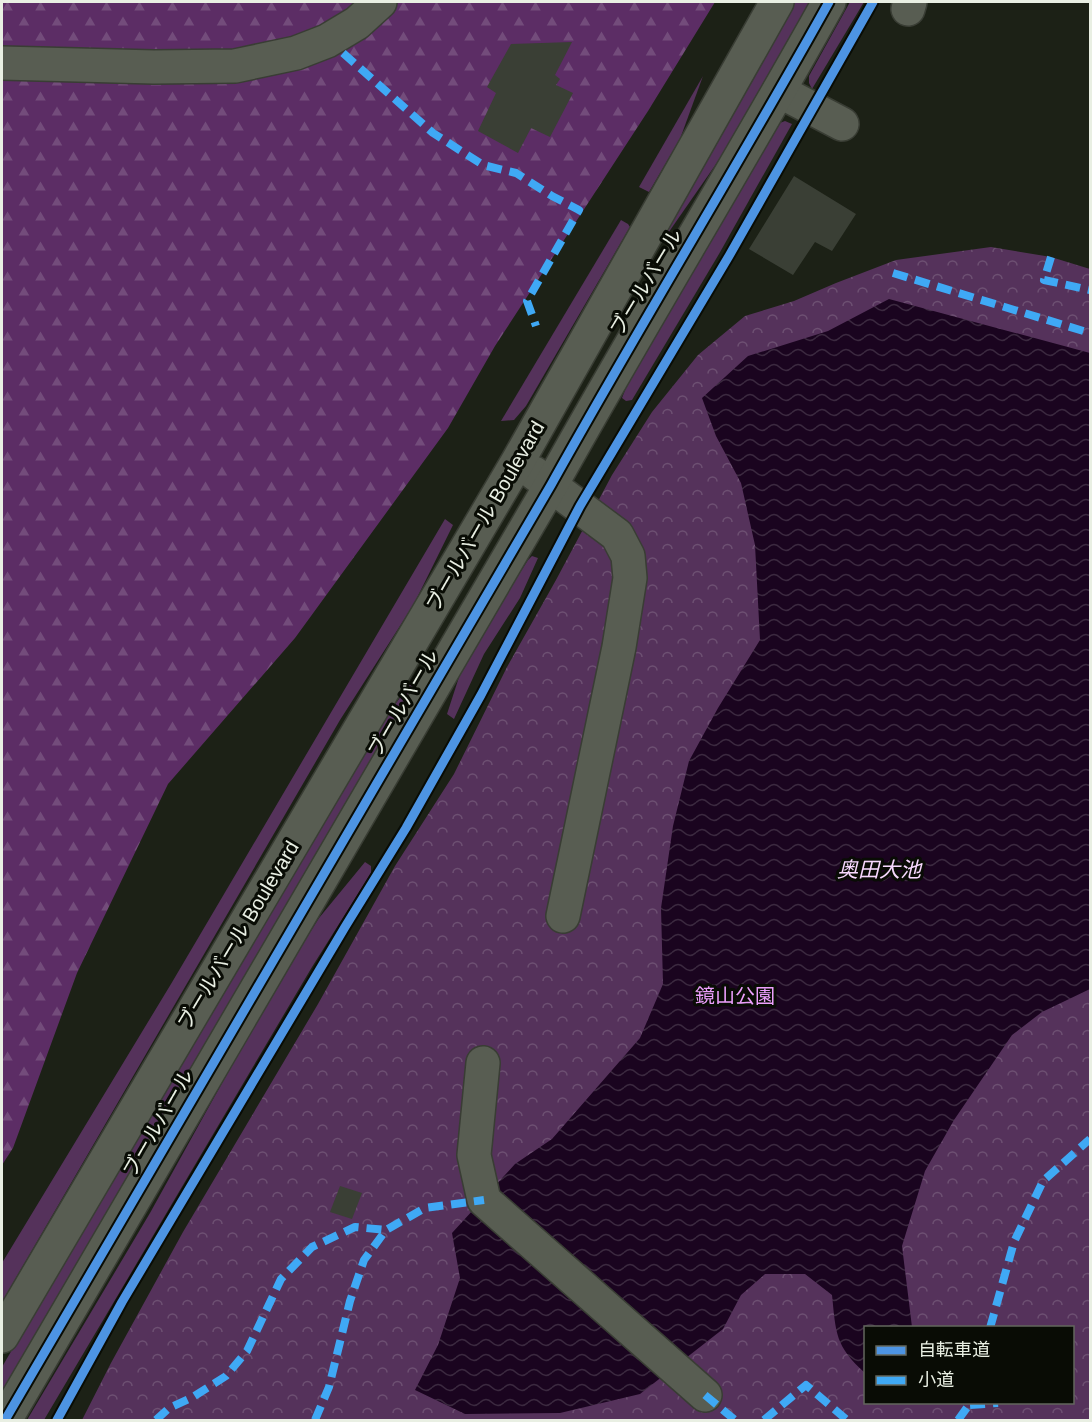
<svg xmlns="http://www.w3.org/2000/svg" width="1092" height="1422" font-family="Arial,'Noto Sans JP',sans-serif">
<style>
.grass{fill:#55325b}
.forest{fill:url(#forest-firs)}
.park{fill:url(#park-crowns);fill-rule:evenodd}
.water{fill:url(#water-waves)}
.building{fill:#3a3f35}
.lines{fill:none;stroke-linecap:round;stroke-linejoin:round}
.minor-casing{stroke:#393d34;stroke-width:36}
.minor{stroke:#585d52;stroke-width:33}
.quiet{stroke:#3fa9f5;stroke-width:8;stroke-dasharray:15 8;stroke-linecap:butt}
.cycleway-casing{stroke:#090c05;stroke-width:13}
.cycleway{stroke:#4d94e3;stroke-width:9}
.labels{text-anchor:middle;stroke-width:6;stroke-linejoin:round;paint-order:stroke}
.street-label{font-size:20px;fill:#e9efe3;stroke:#090c05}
.park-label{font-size:20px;fill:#ec9ffc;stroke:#090c05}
.water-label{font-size:21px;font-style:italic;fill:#f7d8fe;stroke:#090c05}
</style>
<defs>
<pattern id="forest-firs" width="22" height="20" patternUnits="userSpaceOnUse" patternTransform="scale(1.5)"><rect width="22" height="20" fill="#5c2d65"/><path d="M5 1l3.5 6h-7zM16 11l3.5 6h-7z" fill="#734c7b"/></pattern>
<pattern id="park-crowns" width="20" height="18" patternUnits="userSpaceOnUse" patternTransform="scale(1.5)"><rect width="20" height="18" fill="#55325b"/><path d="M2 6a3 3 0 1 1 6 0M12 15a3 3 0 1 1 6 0" fill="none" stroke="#6d5072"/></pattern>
<pattern id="water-waves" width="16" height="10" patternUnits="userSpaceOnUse" patternTransform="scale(1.5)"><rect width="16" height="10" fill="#1a041f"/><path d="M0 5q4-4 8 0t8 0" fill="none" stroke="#3b293f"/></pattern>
</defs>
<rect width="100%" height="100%" fill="#1c2116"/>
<g class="grass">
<path d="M794 2H814L723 154 664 239 651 251Z"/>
<path d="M850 2H864L812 89 809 83V76Z"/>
<path d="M703 76 680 139 649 192 639 187Z"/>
<path d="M785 121 792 124 719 254 632 400 626 401 622 398 630 377 777 124Z"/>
<path d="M621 220 628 224 630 227 526 406 514 420 501 421Z"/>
<path d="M445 519 453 525 414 604 340 720 2 1302V1263L171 984Z"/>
<path d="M532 556 538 558 520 598 484 654 454 719 447 714 460 674 484 629 528 560Z"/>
<path d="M423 672 2 1402V1367L360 752 410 684Z"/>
<path d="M365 862 371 866V873L312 967 44 1420H27L150 1213 273 991 319 918Z"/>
</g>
<path class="forest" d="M2 2H715L648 111 495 346 448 428 295 638 168 784 77 973 13 1148 2 1165Z"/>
<path class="park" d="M991 247 1051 257 1090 269V1420H82L111 1363 183 1232 318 1004 395 866 454 774 507 667 556 580 612 475 652 412 698 355 745 316 794 301 836 283 896 260ZM866 1328H1072V1402H866Z"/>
<path class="water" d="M889 299 1090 353V989L1042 1012 1012 1035 954 1120 925 1171 902 1246 912 1327 866 1328 865 1373C835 1346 836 1333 832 1295L805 1274H765L741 1295 723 1329 640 1394 560 1413 465 1414 415 1390 438 1345 460 1278 452 1233 515 1164 552 1139 640 1038 663 984 661 908 673 826 689 761 718 708 760 640 755 545 741 483 716 436 702 398 748 356 828 331Z"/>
<g class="building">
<path d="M572 42 555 75 560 79 556 85 573 93 550 137 531 128 518 153 478 131 496 93 487 87 511 44Z"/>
<path d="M794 176 856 214 832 251 815 242 793 275 749 249Z"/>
<path d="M340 1186 362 1193 352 1219 330 1212Z"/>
</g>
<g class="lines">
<g class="minor-casing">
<g id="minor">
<path d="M908 9 910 2"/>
<path d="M2 63 154 67 235 66 296 53 327 41 357 23 380 2"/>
<path d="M779 91 842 124"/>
<path d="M534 473 617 535 628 556 630 578 619 647 563 916"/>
<path d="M483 1063 474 1155 484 1200 705 1395"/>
<path d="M2 1336 518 461 777 2"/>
<path d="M5 1420 551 485C641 323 739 164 829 2"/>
</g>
</g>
<use href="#minor" class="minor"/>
<g class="quiet">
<path d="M343 53 433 133 483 165 516 173 552 196 579 210 527 301 536 326"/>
<path d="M1051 257 1044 280 1090 290"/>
<path d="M893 273 1090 333"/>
<path d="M990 1328 1014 1242 1043 1181 1090 1139"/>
<path d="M705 1395 735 1420"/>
<path d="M970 1405 998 1403"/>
<path d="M156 1420 169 1408 193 1397 226 1376 247 1351 281 1279 312 1247 355 1227 386 1230"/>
<path d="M315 1420 329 1387 350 1301 364 1260 386 1230 425 1208 484 1200"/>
<path d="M764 1420 806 1385 847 1420"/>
<path d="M958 1420 971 1402"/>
</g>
<g class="cycleway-casing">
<g id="cycleway">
<path d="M5 1420 551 485C641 323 739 164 829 2"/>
<path d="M57 1420 122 1302 345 927 406 828 481 695 580 506 729 256 873 2"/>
</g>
</g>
<use href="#cycleway" class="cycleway"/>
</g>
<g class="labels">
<g class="street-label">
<text transform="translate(646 282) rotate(-59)" y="7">ブールバール</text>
<text transform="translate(485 516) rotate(-60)" y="7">ブールバール Boulevard</text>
<text transform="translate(403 703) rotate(-60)" y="7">ブールバール</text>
<text transform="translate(238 935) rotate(-59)" y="7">ブールバール Boulevard</text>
<text transform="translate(158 1123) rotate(-60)" y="7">ブールバール</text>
</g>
<g class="park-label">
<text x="735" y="1003">鏡山公園</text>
</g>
<g class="water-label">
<text x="879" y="877">奥田大池</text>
</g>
</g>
<rect width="1092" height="1422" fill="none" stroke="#e9efe3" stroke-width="6"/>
<rect x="864" y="1326" width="210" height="78" fill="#090c05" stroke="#63675e" stroke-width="1.5"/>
<rect x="876" y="1346" width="30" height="9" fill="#4d94e3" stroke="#63675e" stroke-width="1.5"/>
<text x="918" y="1356" font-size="18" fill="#e9efe3">自転車道</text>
<rect x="876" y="1376" width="30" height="9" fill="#3fa9f5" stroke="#63675e" stroke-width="1.5"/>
<text x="918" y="1386" font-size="18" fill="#e9efe3">小道</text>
</svg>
